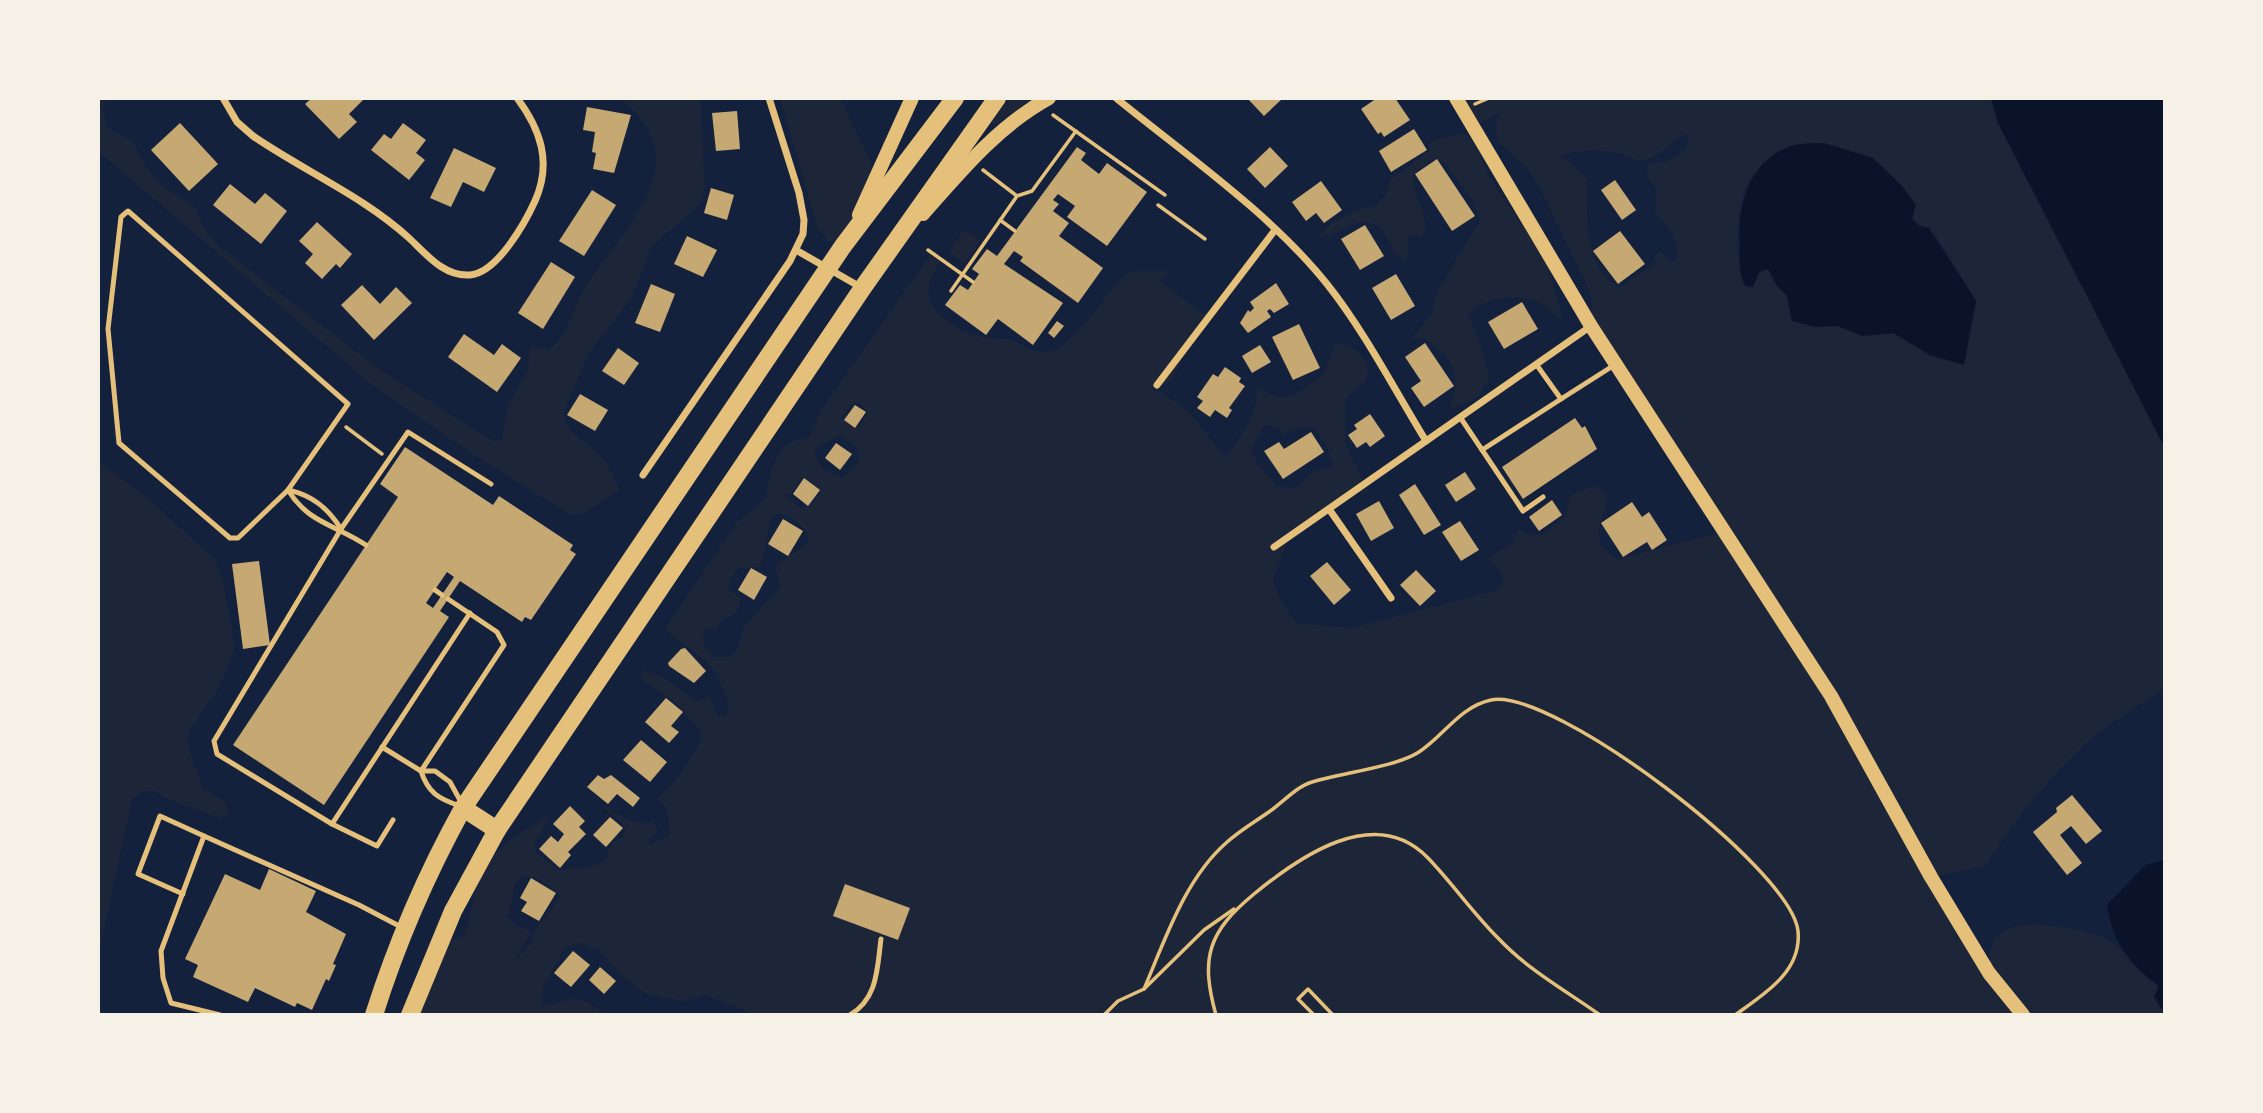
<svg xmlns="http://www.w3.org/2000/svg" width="2263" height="1113" font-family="Commissioner,sans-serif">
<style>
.green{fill:#1d2539;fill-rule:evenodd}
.water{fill:#0b132b}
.building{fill:#c6a872;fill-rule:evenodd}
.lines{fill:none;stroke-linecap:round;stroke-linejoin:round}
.path{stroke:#e5c07b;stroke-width:3.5}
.service{stroke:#e5c07b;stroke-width:5}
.minor{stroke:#e5c07b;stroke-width:7}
.secondary{stroke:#e5c07b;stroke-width:14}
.primary{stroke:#e5c07b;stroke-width:18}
</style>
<rect width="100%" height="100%" fill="#14213d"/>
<g class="green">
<path d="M98 98H106L103 110 107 128 132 141 147 168 163 187 194 206 206 231 221 248 380 370 493 441 502 440 508 406 528 369 530 347 549 350C571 333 572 308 586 286 625 226 700 161 620 98H700L705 186 700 204 651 247 631 299 588 354 563 414C567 436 586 440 600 456 609 466 614 478 620 490L582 514 571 515 482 460 377 389 98 151Z"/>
<path d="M780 98H840L878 178 837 245 828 241 818 228Z"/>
<path d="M1009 98H1032L995 126 991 123Z"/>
<path d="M1456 98H1991L1998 123 2165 448V688C2140 705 2112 721 2089 741 2048 777 2014 821 1985 866L1932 877 1989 971C1989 958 1989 944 1999 935 2019 915 2075 928 2100 936 2108 938 2116 946 2123 951L2110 927 2107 905 2145 865 2165 860V1015H756L706 995 683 1001 647 994 621 975 598 950 579 943 565 947 543 987 541 1007C574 1000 576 991 605 1015H410L442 937 454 939 464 936C471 918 473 897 479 878 489 848 525 831 550 815L534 845 535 852 560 871 598 865 606 859 612 843 623 837 626 830 622 823 596 801 624 818 641 823 653 822 658 831 648 842 650 845 670 835 667 808 658 799 675 781 700 743 702 733 677 704 642 680V670L663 677 697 702 709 696 718 716 726 715 730 704C723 695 722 683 716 673 703 654 681 646 665 629L737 522 764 500C774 473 770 441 809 438L821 410 931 254 940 260C934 271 926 283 929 296 933 316 964 334 983 337 991 339 1001 338 1010 340 1024 344 1034 355 1050 351 1079 344 1106 289 1130 271H1169L1161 282 1206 316C1193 338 1184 355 1173 378 1170 385 1159 385 1153 386L1188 411 1226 458C1240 435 1260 415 1256 386L1273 396 1286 398 1303 390 1323 374 1336 343C1352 345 1374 359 1366 378 1363 385 1354 390 1349 395L1345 404V445L1369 492 1356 493 1287 540C1285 553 1275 569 1274 577 1272 592 1289 611 1296 623L1352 628 1497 590 1503 582 1501 572 1488 558 1513 543 1518 529 1528 535H1543L1565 516 1570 497 1577 491 1596 486 1607 494C1607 518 1582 541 1618 559L1718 533 1593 324 1591 294 1540 188 1527 168 1497 141 1496 123 1501 112 1473 127ZM1689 133C1690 149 1677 155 1665 163L1655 161 1647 165 1648 177 1656 189 1655 212C1666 224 1680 240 1677 258L1672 262 1660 251 1653 258 1657 263 1620 287C1583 273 1587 210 1587 179L1572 163 1560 157C1577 149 1602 149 1621 154 1628 155 1634 162 1642 161 1654 161 1674 138 1689 133ZM1776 153 1887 172 1914 201 1912 219 1937 237 1976 300 1964 365 1930 355 1893 333 1863 336 1837 326 1816 327 1788 310V296L1777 286 1768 269 1759 272 1753 287 1745 286C1734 260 1735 214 1746 187 1752 174 1765 163 1776 153ZM852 403H860L868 415 856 429 841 418ZM1264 425 1278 428 1282 435 1299 427 1315 428 1327 447 1334 467 1315 470 1295 488 1277 486 1257 463 1251 449ZM839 435C852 441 859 447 859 461L843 478 822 468 814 455 816 448ZM804 477 821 490 818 498 802 509 785 497 786 492 790 495ZM781 513C793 521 809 524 808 543L775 566 781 587 744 627 737 651 728 657H713L703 644 704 632 709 628 716 630 722 619C733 615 741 613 740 598L728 588 731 578 739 568 759 567 762 562 770 522 773 516ZM523 877H536L561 896 533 934 531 944 514 961 529 936V930L515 926 508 916 515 883Z"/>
<path d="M1464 133 1473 140 1490 178 1546 261 1563 321C1556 315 1549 308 1541 303 1522 293 1479 296 1468 316L1482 348 1489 378 1478 397 1450 410C1461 374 1456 360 1424 338L1411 339 1431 315 1438 291 1480 220 1473 201 1445 164 1435 157 1413 174C1412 193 1425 209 1426 230L1421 237 1408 236 1409 246 1405 262C1387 252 1389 220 1362 222 1346 223 1336 238 1319 236L1333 223 1361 208 1374 206 1386 195 1390 180 1429 151 1431 141Z"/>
<path d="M964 230 980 241 965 263 949 252Z"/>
<path d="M98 461 152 502 216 561 223 582 235 648 219 687 188 733 189 751 203 788 223 801 230 812 220 818 165 798 155 791H144L132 799 98 957Z"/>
</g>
<g class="water">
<path d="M1991 98H2165V448L1998 123Z"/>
<path d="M1824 143 1873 158 1902 186 1916 205 1912 219 1919 226 1929 228 1976 301 1964 365 1930 355 1893 333 1863 336 1837 326 1816 327 1792 321 1787 296 1777 286 1768 269 1759 272 1753 287 1745 286C1738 270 1740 260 1740 244 1737 204 1750 160 1791 146 1801 143 1813 143 1824 143Z"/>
<path d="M2165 860V1014L2154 997 2159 986C2130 966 2111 940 2107 905L2145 865Z"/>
</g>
<g class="building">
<path d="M312 98H365L349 114 357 122 339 139 305 104Z"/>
<path d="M1247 98H1283L1264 116Z"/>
<path d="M1377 98H1395L1410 120 1384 137 1381 132 1378 134 1361 109Z"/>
<path d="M587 107 631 115 614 173 593 169 596 153 592 152 595 132 583 130Z"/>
<path d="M737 111 740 149 716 151 712 113Z"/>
<path d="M180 123 218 164 189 191 151 150Z"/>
<path d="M403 123 426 140 416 153 425 160 409 180 371 150 384 134 391 139Z"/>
<path d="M1414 129 1427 150 1391 172 1379 151Z"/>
<path d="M1077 147 1086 153 1081 160 1099 174 1107 163 1147 192 1107 246 1067 217 1075 206 1058 194 1053 200 1059 204 1053 211 1069 223 1059 236 1103 268 1078 303 1020 261 1023 257 1014 251 1004 264 1063 303 1033 345 998 319 986 335 945 305 960 285 968 290 979 274 972 269 987 249 997 256Z"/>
<path d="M1270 147 1288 166 1265 188 1247 169Z"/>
<path d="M454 148 496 168 484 192 463 182 451 207 430 198Z"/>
<path d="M1437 159 1475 216 1452 231 1415 174Z"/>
<path d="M1615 180 1636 210 1622 220 1601 190Z"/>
<path d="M1321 181 1342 210 1324 223 1316 213 1306 221 1292 202Z"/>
<path d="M230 184 255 204 265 193 287 211 261 244 213 205Z"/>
<path d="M711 188 734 195 727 220 704 213Z"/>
<path d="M592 190 616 205 584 256 559 241Z"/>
<path d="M317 222 352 254 340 268 336 264 322 279 305 263 313 254 299 241Z"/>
<path d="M1365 225 1384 256 1360 270 1341 239Z"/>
<path d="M1620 231 1645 264 1618 284 1593 251Z"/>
<path d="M687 236 717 250 703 277 674 264Z"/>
<path d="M551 262 575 277 543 329 518 313Z"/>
<path d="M1396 274 1415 306 1391 320 1372 288Z"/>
<path d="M1276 283 1289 304 1274 313 1270 309 1267 311 1271 317 1248 333 1240 323 1248 310 1250 312 1254 308 1250 302Z"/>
<path d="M651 284 675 294 660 332 635 323Z"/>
<path d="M362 285 380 304 396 287 412 303 374 340 341 305Z"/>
<path d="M1522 302 1538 329 1504 349 1488 322Z"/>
<path d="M1057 321 1064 326 1054 338 1048 333Z"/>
<path d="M1299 324 1320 368 1293 380 1272 337Z"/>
<path d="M464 334 494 355 502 344 521 358 497 392 448 357Z"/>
<path d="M1425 343 1454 386 1424 407 1411 388 1421 381 1405 357Z"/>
<path d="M1260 345 1271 362 1252 373 1242 356Z"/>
<path d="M618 348 639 363 624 385 602 371Z"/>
<path d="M1225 367 1241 378 1239 382 1245 386 1229 408 1232 410 1227 418 1215 410 1210 417 1197 408 1203 401 1197 397 1213 374 1218 377Z"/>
<path d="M580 394 608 410 595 431 567 415Z"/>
<path d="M855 405 866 412 855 428 844 420Z"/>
<path d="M1370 414 1385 436 1370 447 1366 442 1357 448 1348 435 1357 429 1354 425Z"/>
<path d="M1575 418 1582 428 1585 426 1597 449 1523 499 1502 467Z"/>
<path d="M1311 432 1324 452 1283 479 1264 451 1279 442 1284 449Z"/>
<path d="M836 443 852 454 840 470 825 458Z"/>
<path d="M405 447 493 505 499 496 573 545 570 550 576 554 531 620 525 617 522 622 460 581 440 611 449 617 324 805 233 745 398 497 380 484ZM447 572 454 577 433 608 426 603Z"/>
<path d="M1465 472 1476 489 1456 502 1445 485Z"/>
<path d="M804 478 820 490 808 506 793 494Z"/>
<path d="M1415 484 1441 525 1424 535 1399 495Z"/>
<path d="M1552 500 1562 515 1539 531 1529 517Z"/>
<path d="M1379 501 1394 528 1371 541 1356 514Z"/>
<path d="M1632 502 1642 517 1649 512 1667 540 1652 550 1647 542 1623 557 1601 523Z"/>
<path d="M783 519 803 531 788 556 768 544Z"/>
<path d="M1460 521 1479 550 1461 561 1442 532Z"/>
<path d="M259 561 270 645 243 649 232 564Z"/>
<path d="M1327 562 1351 590 1334 605 1310 576Z"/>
<path d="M751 568 767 577 754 600 738 590Z"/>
<path d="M1416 570 1436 591 1420 606 1400 585Z"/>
<path d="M685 648 706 671 694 683 669 666 668 663 681 649Z"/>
<path d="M666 698 683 712 671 726 679 732 669 743 645 722Z"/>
<path d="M641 740 667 762 650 782 623 760Z"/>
<path d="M598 775 604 779 611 775 640 798 633 807 617 794 608 804 587 787Z"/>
<path d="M2072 795 2102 831 2086 844 2071 826 2060 835 2082 863 2067 875 2033 832 2057 812 2056 808Z"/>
<path d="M570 806 585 821 579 827 586 834 568 852 571 855 560 868 539 849 551 836 558 842 564 834 553 824Z"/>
<path d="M610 817 623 828 606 847 593 835Z"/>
<path d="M269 869 316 891 306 912 346 934 333 964 336 965 329 981 326 979 312 1010 297 1003 295 1007 255 988 248 1002 193 977 198 965 185 959 225 874 260 890Z"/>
<path d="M531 878 556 893 539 921 521 911 527 902 520 898Z"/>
<path d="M845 884 910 908 898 940 833 916Z"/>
<path d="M573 951 590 965 571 987 554 973Z"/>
<path d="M600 967 616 981 604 994 589 980Z"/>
</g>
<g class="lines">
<g class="path">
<path d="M1475 104 1489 98"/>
<path d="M1053 115 1165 195"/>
<path d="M983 170 1017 196"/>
<path d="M1158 205 1205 239"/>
<path d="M1000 220 1015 231"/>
<path d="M928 250 973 282"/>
<path d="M951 291 1017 196 1032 191 1076 131"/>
<path d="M346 427 382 454"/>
<path d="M1144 989C1165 940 1185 879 1226 843 1240 830 1258 820 1273 809 1285 800 1298 786 1312 782 1340 773 1396 767 1419 752 1444 736 1459 707 1491 700 1552 687 1791 868 1798 931 1802 972 1764 994 1735 1015"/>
<path d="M1104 1015 1118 1001 1144 989 1204 930 1234 909"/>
<path d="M1216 1015C1200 958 1208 932 1254 894 1299 857 1375 803 1428 858 1452 883 1473 913 1498 938 1528 970 1565 990 1600 1015"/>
<path d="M1314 1015 1298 999 1308 989 1333 1015"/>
</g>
<g class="service">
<path d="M128 211 348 404 288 490 238 538H230L119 443 108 329 121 217Z"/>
<path d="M1536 364 1561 399 1616 364"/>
<path d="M1460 417 1523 511 1543 497"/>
<path d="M1482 450 1561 399"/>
<path d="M288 490C308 523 336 525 366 545"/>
<path d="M288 490C312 495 328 508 341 529"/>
<path d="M435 590 442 595"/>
<path d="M470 613 332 824 217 754 214 741 341 529 408 432 491 484"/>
<path d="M382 747 421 771H435L450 782 461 802"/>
<path d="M421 771 504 645 497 632 448 599"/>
<path d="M421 771C428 793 439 799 460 806"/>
<path d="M332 824 377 846 393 820"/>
<path d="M183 894 138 874 160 816 204 836"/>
<path d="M220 1015 171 1003 163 978 161 951 204 836 359 905 403 928"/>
<path d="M850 1015C878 998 877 969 881 939"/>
</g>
<g class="minor">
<path d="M223 98 237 122 253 136C304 171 363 196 409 238 426 254 444 277 470 275 497 273 525 223 535 201 552 163 541 130 517 98"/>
<path d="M1116 98C1186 155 1271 214 1327 284 1365 332 1394 389 1426 441"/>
<path d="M796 250 862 288"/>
<path d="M1157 385 1275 230"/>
<path d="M643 475 790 261 803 234 804 220 799 193 769 98"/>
<path d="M1329 509 1391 598"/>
<path d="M1274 547 1591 326"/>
</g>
<g class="secondary">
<path d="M1456 98 1591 326 1831 696 1931 877 1989 973 2023 1015"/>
<path d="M923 214C960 172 999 125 1049 98"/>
<path d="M859 215 912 98"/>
</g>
<g class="primary">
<path d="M463 808 497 830"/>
<path d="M374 1015C397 942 426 875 463 808L843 246 955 98"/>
<path d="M410 1015 453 911 497 830 864 286 997 98"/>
</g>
</g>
<rect width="2263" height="1113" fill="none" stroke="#f6f1e7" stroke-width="200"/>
</svg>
